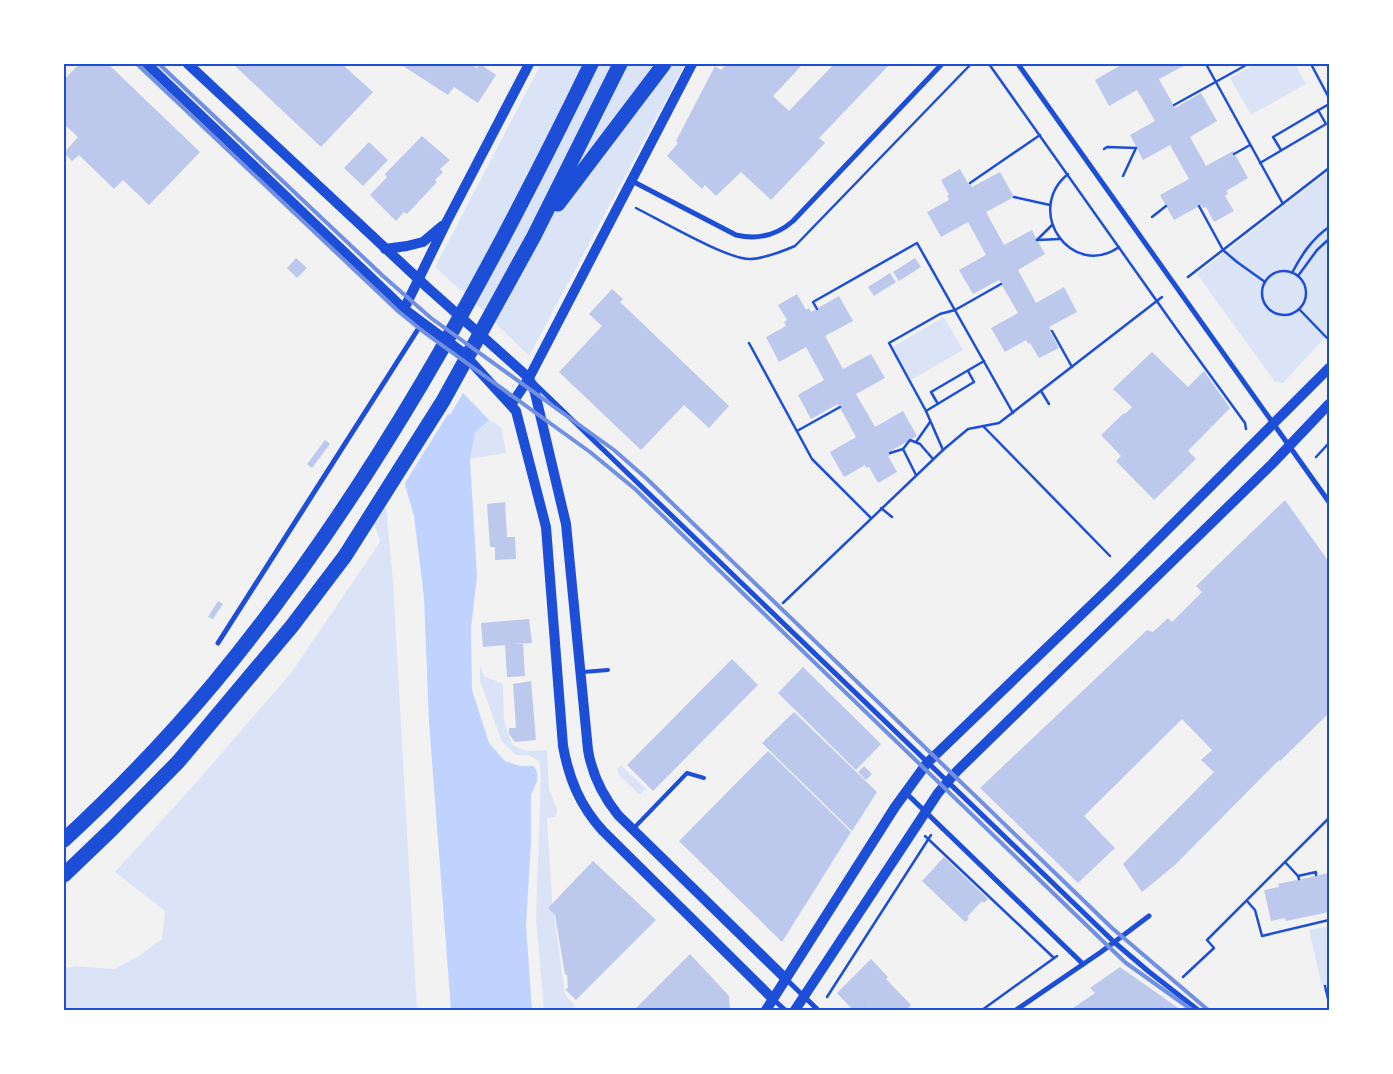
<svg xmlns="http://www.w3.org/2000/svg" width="1393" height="1074" font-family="'Golos Text',sans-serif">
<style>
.green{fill:#dbe4f7}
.water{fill:#bfd3fe}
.pier{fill:#f2f2f2}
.building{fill:#bdc9ec}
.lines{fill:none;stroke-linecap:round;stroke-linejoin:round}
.path{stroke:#1d4ed8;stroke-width:2.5}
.service{stroke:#1d4ed8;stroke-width:4}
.minor{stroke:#1d4ed8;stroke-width:5}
.secondary{stroke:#1d4ed8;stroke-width:10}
.motorway{stroke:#1d4ed8;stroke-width:15}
.rail{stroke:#7290e2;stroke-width:4}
.neatline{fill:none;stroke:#1d4ed8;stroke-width:2}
</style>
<rect width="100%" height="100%" fill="#f2f2f2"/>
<g class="green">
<path d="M541 64H685L529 356 461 289 460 290 435 267Z"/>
<path d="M1255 64H1295L1306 84 1251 115 1230 78Z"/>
<path d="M1329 171V333L1283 383 1275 382 1197 274Z"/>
<path d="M944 317 963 350 911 380 892 347Z"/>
<path d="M489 420 501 427 506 453 470 459 475 432Z"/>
<path d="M386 506 393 581 417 1010H64V969L75 966 114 969 139 956 162 939 165 911 115 872 194 785 291 673 380 542 374 523Z"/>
<path d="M480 665 484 676 503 684 504 720 512 745 526 751 547 750 549 789 558 812 555 817 547 818 552 900 565 995 575 1006 570 1010H544L536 919 541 773 539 761 528 755H516L502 742 480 681Z"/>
<path d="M621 765 646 789 640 795 619 775 617 769Z"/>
<path d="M1329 926V985L1322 987 1309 930Z"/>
</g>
<path class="water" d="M463 393 489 420 475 432 470 459 477 576 471 628 472 690 489 743 505 761 520 766H534L537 772V781L531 795V842L526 926 532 1010H451L429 722 424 597 414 516 403 478 444 410 450 415Z"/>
<path class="pier" d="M462 391 455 403 403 486 401 479 445 408 449 411Z"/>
<g class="building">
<path d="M79 64H108L200 152 149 205 123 180 114 189 79 155 72 161 64 153 78 137 64 124V80Z"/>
<path d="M233 64H342L373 92 321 147Z"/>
<path d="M400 64H470L477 68 480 64 496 75 478 103 454 87 448 95Z"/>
<path d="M727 64H803L773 96 789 111 834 64H890L819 138 825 143 771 200 741 172 716 196 705 185 702 189 667 156 678 143 676 141 715 66 721 70Z"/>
<path d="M1123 64H1187L1159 79 1175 108 1201 93 1217 121 1190 137 1206 166 1233 151 1248 178 1226 191 1228 194 1225 196 1234 211 1214 222 1206 207 1203 208 1201 205 1174 220 1160 195 1189 179 1170 145 1143 160 1130 135 1155 121 1137 90 1109 106 1095 80Z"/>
<path d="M422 136 450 160 440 169 443 172 435 180 437 182 407 214 404 212 396 221 370 195 387 177 385 174Z"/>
<path d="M369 142 388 160 363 186 344 168Z"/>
<path d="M960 169 969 185 970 183 972 187 1000 172 1014 197 986 212 1004 245 1032 230 1037 240 1045 254 1018 270 1036 303 1064 287 1077 312 1049 327 1052 331 1050 332 1059 348 1039 358 1030 343 1028 344 1026 340 1005 352 991 328 1018 313 999 280 973 294 959 270 986 255 968 222 941 237 927 212 949 200 947 196 949 195 941 180Z"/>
<path d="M296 258 307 268 297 278 287 268Z"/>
<path d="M915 258 921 267 899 281 893 272Z"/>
<path d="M890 273 896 282 874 296 868 287Z"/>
<path d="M612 289 623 299 620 302 729 406 709 428 684 405 641 450 559 372 602 326 589 314Z"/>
<path d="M797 294 806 310 809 308 811 312 839 296 853 321 825 336 843 369 871 354 885 378 856 394 875 427 903 411 917 436 889 452 891 455 888 456 897 472 878 483 869 467 866 468 865 465 844 477 830 452 856 437 838 404 811 419 798 395 824 380 806 347 779 362 766 337 786 326 784 322 787 320 778 305Z"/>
<path d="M1152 352 1188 387 1204 371 1230 408 1188 451 1196 459 1154 500 1116 461 1121 456 1101 435 1124 413 1125 414 1132 407 1113 389Z"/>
<path d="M325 440 330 444 312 468 307 464Z"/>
<path d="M1285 500 1329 562V713L1280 761 1279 760 1175 865 1142 892 1123 864 1214 772 1201 760 1212 750 1182 719 1084 816 1115 848 1078 883 980 788 1147 630 1153 632 1168 618 1172 622 1202 592 1196 586Z"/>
<path d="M505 502 507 537H515L516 559 495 560V547H490L487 504Z"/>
<path d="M218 601 223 604 213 619 208 617Z"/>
<path d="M529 619 532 643 514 644H523L525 676 507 677 505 645 483 647 481 623Z"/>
<path d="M732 659 758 685 653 791 627 765Z"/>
<path d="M803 667 881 744 856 770 778 693Z"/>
<path d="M531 681 536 740 515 742 509 734V728H516L513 684Z"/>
<path d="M794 712 877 792 852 831 762 743Z"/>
<path d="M768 751 851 832 782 942 679 841Z"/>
<path d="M864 766 872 774 866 780 858 772Z"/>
<path d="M944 857 988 899 984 903 982 901 967 917 969 919 965 922 922 881Z"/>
<path d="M593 861 656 920 576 1000 565 989 568 988 567 975 565 974 555 915 548 908Z"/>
<path d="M1329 873V912L1286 921 1285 918 1271 921 1264 890 1279 887 1278 884Z"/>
<path d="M690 954 729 996 730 1010H634Z"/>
<path d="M871 959 888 977 886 979 911 1005 906 1010H872L869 1007 866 1010H853L837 993Z"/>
<path d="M1120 967 1181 1010H1070L1095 993 1090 988Z"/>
</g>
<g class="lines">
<g class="path">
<path d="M989 64 1178 331 1245 423 1246 429"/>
<path d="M1206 64 1283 204"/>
<path d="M1311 64 1329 98"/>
<path d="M1174 105 1248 64"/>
<path d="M1104 149 1107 147 1136 148 1123 176"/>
<path d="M1281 150 1273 137 1329 104"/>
<path d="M1234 154 1250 145"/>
<path d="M1260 163 1326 124 1318 110"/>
<path d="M1068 174C1023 211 1072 280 1119 247"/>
<path d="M970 183 1040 135"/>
<path d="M1014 197 1050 205"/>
<path d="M1199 206 1223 250 1237 262 1265 282"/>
<path d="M636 208C658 219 730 261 751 259 766 258 781 252 795 246L971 64"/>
<path d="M1152 217 1166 206"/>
<path d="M1037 240 1060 239"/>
<path d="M1037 240 1052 225"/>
<circle cx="1284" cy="293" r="22"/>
<path d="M1292 273C1302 254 1312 239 1329 227"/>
<path d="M1298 276 1317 250 1329 239"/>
<path d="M1188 277 1329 168"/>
<path d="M817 309 813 302 917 243 1013 413"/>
<path d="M1299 309 1327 338"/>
<path d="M1052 331 1072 367"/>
<path d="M749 343 812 459 871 518"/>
<path d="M1041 391 1049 404"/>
<path d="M938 404 931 392 984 361"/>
<path d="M926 411 974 382 968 371"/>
<path d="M983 426 1110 556"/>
<path d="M797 431 840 407"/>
<path d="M916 442 930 422"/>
<path d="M943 450 926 411 889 343 940 314 955 310 1001 284"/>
<path d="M890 453 903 449"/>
<path d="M1316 457 1329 443"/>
<path d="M916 475 903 449 910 440 920 444 933 459"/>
<path d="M881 508 892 517"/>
<path d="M783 603 943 450 968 429 999 423 1162 297"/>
<path d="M925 836 1054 958"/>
<path d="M1285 862 1298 876 1299 879"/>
<path d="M1298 876 1316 872V875"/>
<path d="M1247 901 1255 910 1262 936 1329 920"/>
<path d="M1183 977 1214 948 1207 940 1329 818"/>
<path d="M1325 986 1329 1003"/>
<path d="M827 997 931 835"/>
<path d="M982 1010 1057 956"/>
</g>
<g class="service">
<path d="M583 672 608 670"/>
<path d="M634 828 687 773 704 778"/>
</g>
<g class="minor">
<path d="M1018 64 1329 502"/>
<path d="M632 181 736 235C758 240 776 236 793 221L942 64"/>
<path d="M532 381 1114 942 1148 971 1198 1010"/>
<path d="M218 643 422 323"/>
<path d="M905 792 1083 964"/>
<path d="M786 979 818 1010"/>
<path d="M773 999 785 1010"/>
<path d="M1016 1010 1101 952 1149 916"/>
</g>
<g class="secondary">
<path d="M147 64 404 309 462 352 516 411 546 527 563 746C569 779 580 806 603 831L772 998"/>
<path d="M188 64 428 288 529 378 535 393 566 524 588 750C592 774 602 795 618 815L785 978"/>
<path d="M385 249 407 246 423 242 442 226"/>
<path d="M404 309 446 223 529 64"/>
<path d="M511 405 529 378 692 64"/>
<path d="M766 1010 895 807 927 763 1110 587 1329 368"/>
<path d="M795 1010 938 793 957 771 1272 464 1329 404"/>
</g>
<g class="motorway">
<path d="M558 204 664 64"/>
<path d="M64 840C117 791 168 738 214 683 369 496 486 280 591 64"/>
<path d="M64 875 112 829 178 762 292 626 345 556 443 401 534 236 620 64"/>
</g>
<g class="rail">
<path d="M137 64 399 312 425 333 590 452 635 489 1108 946 1126 963 1192 1010"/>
<path d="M159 64 383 276 431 318 614 450 646 478 1112 928 1208 1010"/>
</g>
</g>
<rect width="1393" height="1074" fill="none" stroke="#ffffff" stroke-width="130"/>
<rect x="65" y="65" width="1263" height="944" class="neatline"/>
</svg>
